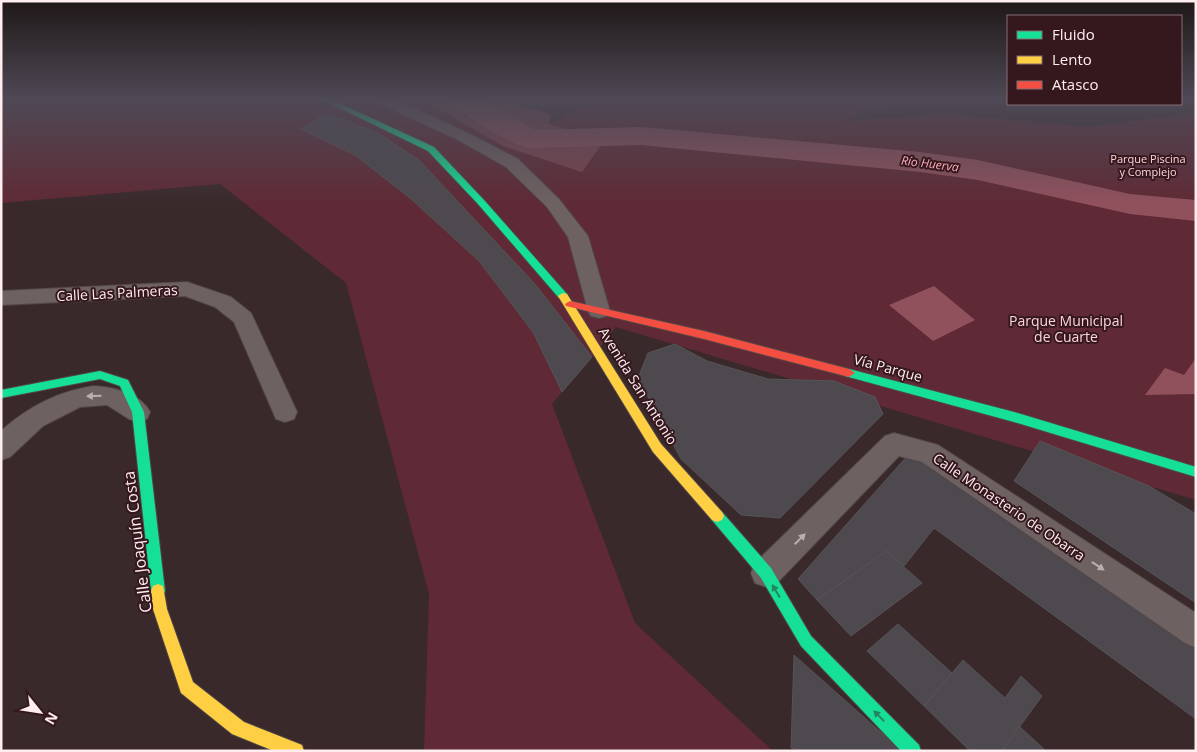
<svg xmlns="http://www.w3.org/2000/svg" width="1197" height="752" font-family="'Open Sans',sans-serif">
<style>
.green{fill:#5f2a35}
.forest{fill:#7e434e}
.water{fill:#90515d}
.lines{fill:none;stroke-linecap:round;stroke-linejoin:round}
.river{fill:#90515d;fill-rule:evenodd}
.building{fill:#4d494e;stroke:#575458}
.street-casing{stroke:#534647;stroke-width:2}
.fast-casing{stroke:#534647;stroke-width:2}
.slow-casing{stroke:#534647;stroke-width:2}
.jam-casing{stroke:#534647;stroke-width:2}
.street{fill:#6e6162;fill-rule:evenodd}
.fast{fill:#16e098;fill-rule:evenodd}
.slow{fill:#ffcf43;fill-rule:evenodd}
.jam{fill:#f24e42;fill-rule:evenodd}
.oneway{fill:#beaeb0}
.oneway2{fill:#248661}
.labels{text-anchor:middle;stroke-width:4;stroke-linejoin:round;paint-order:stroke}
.far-park-label{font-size:11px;fill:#fed4da;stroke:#35181e}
.far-water-label{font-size:12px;font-style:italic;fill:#ffadbb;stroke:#35181e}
.street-label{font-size:14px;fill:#ffedf0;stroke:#35181e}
.park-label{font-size:14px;fill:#fed4da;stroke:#35181e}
.near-street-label{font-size:16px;fill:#ffedf0;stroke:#35181e}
</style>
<rect width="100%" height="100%" fill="#39292b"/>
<path class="green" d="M1 99H421L503 146 549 124 596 99H900L881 109 872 106 845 121 944 114 1087 127 1196 113V500L616 327 592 357 535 284 419 160 327 113 301 129 355 155 410 198 479 261 533 332 562 392 552 404 635 623 773 751H424L429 594 346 283 220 184 1 203Z"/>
<path class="forest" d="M421 99H497L551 114 549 124 604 141 582 172 503 146Z"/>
<g class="water">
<path d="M934 286 975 320 933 341 889 305Z"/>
<path d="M1196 358V394L1145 395 1165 368 1184 375Z"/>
</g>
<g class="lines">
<path class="river" d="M447 99H480L535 130 641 127 920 152 978 160 1130 194 1196 200V221L1130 214 978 180 920 172 641 145 530 148C501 141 476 121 451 105Z"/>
</g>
<g class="building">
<path d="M327 113 378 133 419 160 535 284 592 357 562 392 533 332 479 261 410 198 355 155 301 129Z"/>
<path d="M675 344 707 361 768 379 834 381 875 397 883 414 780 518 741 515 681 459 638 378 648 353Z"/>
<path d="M1040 441 1149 486 1196 514V603L1014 481Z"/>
<path d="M909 454 1196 647V719L934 528 904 566 886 551 817 600 798 579Z"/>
<path d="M886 551 922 583 851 636 817 600Z"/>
<path d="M898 624 952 673 924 706 867 651Z"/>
<path d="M794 655 902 751H800L791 748Z"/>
<path d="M963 660 1005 698 1021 676 1042 696 1002 751H970L924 706Z"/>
<path d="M1019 726 1046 751H1002Z"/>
</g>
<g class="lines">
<g class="street-casing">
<g id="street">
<path d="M375 99H393L470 134 518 159 559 199 588 236 610 311 607 316 599 318 591 316 588 311 568 237 547 207 506 167 458 140 377 102Z"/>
<path d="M187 282 231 297 251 313 297 412 294 419 285 422 276 419 234 322 215 307 185 296 1 305V291Z"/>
<path d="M94 386C114 387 141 394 150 412L147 419 138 422 129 419 107 405 80 407 43 426 10 457 1 460V431C28 407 58 391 94 386Z"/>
<path d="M894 433 938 445 1196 613V648L1185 643 922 462 899 456 777 583 766 587 755 583 751 573 755 563 885 436Z"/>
</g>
</g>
<g class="fast-casing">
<g id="fast">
<path d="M321 99H330L434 147 484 200 567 294 568 296 567 298H559L478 204 428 151Z"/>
<path d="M849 369 1014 412 1196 467V477L1014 422 845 376 843 373Z"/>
<path d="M100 371 128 380 144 412 165 591 163 596 158 598 153 596 151 591 132 412 120 386 100 379 1 398V390Z"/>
<path d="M717 510 722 512 771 568 811 636 919 745 921 751H901L801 646 761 578 712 520 710 516 712 512Z"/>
</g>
</g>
<g class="slow-casing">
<g id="slow">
<path d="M563 293 567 294 661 444 722 512 724 516 722 520 717 522 712 520 653 452 558 296Z"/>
<path d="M158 584 163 586 167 609 193 682 244 722 302 745 304 751H274L232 734 181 693 153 609 151 591 153 586Z"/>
</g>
</g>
<g class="jam-casing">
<path id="jam" d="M570 301 704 331 849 369 855 373 849 377 704 339 566 306 565 304Z"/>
</g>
<use href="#street" class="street"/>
<use href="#fast" class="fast"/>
<use href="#slow" class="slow"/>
<use href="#jam" class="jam"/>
</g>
<defs><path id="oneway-solid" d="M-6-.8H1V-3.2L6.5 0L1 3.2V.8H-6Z" transform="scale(1.25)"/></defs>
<g class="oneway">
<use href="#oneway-solid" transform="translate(94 396) rotate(179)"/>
<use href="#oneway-solid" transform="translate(800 539) rotate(-45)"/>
<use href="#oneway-solid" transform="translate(1098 566) rotate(34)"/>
</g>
<g class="oneway2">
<use href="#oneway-solid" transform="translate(776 591) rotate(-121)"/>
<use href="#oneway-solid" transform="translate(879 716) rotate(-134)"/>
</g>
<linearGradient id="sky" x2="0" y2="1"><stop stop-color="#1f1718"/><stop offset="0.49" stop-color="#4e4955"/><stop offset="1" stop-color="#4e4955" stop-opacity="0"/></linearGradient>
<rect width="1197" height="204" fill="url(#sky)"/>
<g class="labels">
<g class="far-park-label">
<text x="1148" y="163">Parque Piscina<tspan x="1148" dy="13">y Complejo</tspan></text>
</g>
<g class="far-water-label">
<text transform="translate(930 164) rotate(7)" y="4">Río Huerva</text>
</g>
<g class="street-label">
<text transform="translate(117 293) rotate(-3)" y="5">Calle Las Palmeras</text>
<text transform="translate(888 368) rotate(15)" y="5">Vía Parque</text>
<text transform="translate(638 386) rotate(58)" y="5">Avenida San Antonio</text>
<text transform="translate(1009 507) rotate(34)" y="5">Calle Monasterio de Obarra</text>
</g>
<g class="park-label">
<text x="1066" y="326">Parque Municipal<tspan x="1066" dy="16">de Cuarte</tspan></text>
</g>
<g class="near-street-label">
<text transform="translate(137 542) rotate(-97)" y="6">Calle Joaquín Costa</text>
</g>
</g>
<rect width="1197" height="752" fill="none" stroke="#ffedf0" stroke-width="5"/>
<rect x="1007" y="15" width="175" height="90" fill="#35181e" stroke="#866d72"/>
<rect x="1017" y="31" width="25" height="8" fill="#16e098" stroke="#866d72"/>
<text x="1052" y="40" font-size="15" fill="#ffedf0">Fluido</text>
<rect x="1017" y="56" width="25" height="8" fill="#ffcf43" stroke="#866d72"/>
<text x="1052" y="65" font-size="15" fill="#ffedf0">Lento</text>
<rect x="1017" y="81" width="25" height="8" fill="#f24e42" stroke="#866d72"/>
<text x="1052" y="90" font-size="15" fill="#ffedf0">Atasco</text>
<g transform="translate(40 712) rotate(120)" stroke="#35181e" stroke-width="4" paint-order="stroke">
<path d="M0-4L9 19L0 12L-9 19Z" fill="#ffedf0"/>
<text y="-8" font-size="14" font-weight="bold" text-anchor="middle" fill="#ffedf0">N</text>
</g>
</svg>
